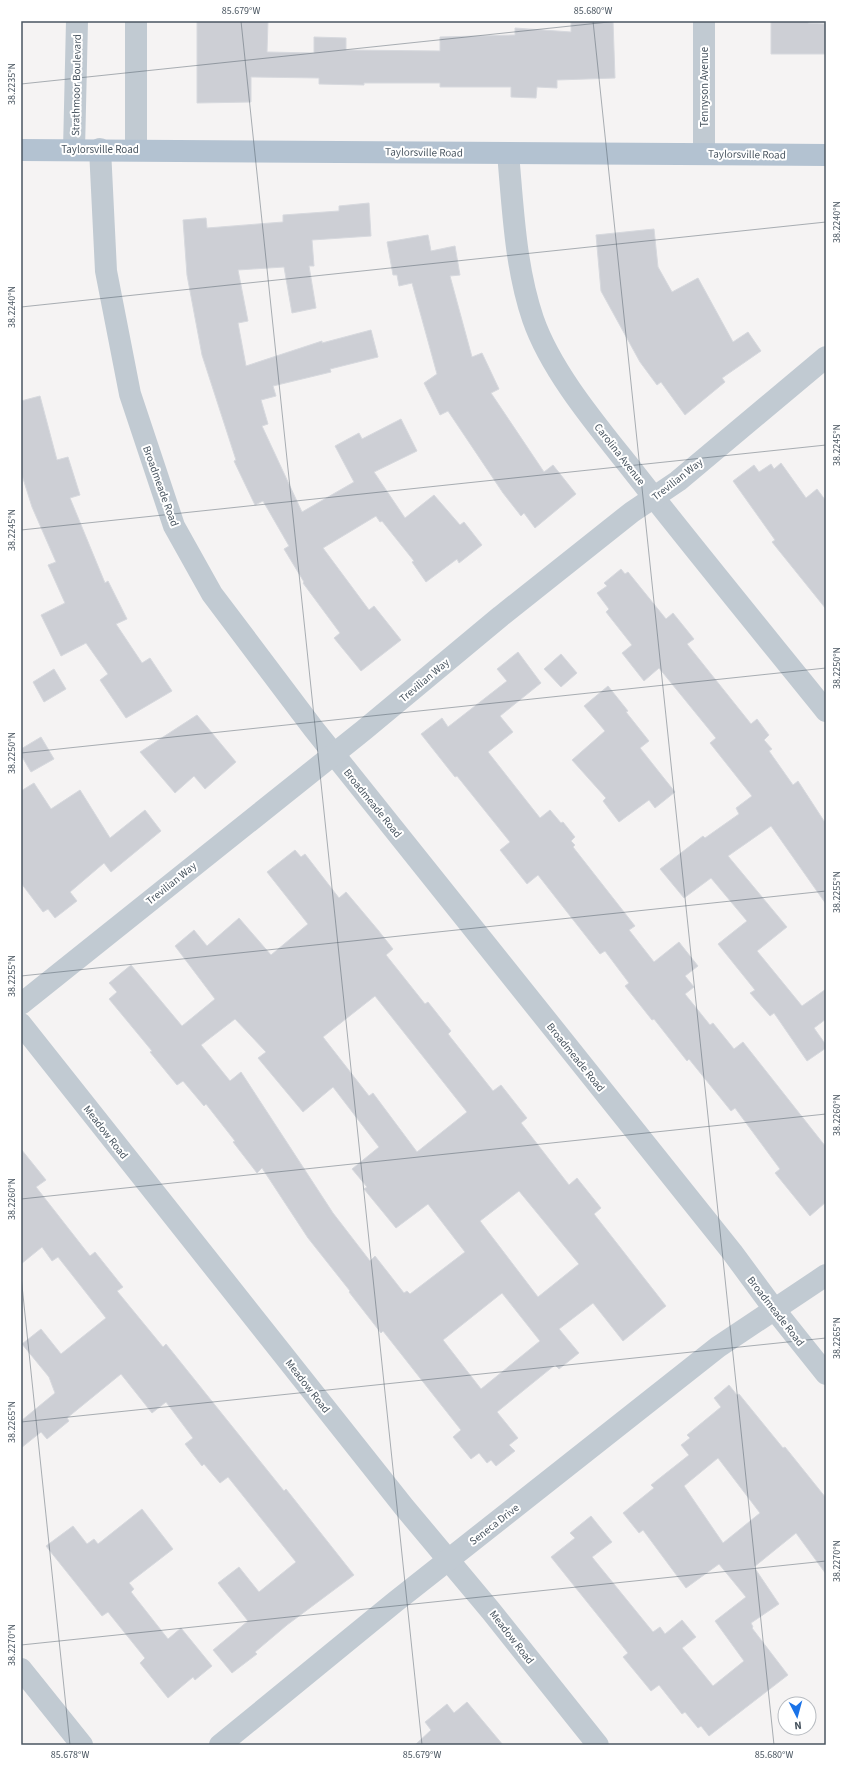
<svg xmlns="http://www.w3.org/2000/svg" width="847" height="1766" font-family="'Source Sans 3',sans-serif">
<style>
.building{fill:#cdcfd5;stroke:#d7d9de;fill-rule:evenodd}
.lines{fill:none;stroke-linecap:round;stroke-linejoin:round}
.minor{stroke:#c1cad2;stroke-width:22}
.major{stroke:#b3c2d1;stroke-width:22}
.ticks{fill:none;stroke:#4a5661;stroke-width:1;stroke-opacity:0.45}
.labels{text-anchor:middle;stroke-width:4;stroke-linejoin:round;paint-order:stroke}
.street-label{font-size:11px;fill:#4a5661;stroke:#fff}
.neatline{fill:none;stroke:#4a5661;stroke-width:1.5}
.ticks-label{font-size:10px;text-anchor:middle;fill:#4a5661}
</style>
<rect width="100%" height="100%" fill="#f5f3f3"/>
<g class="building">
<path d="M197 21H268L267 52 314 53V37L346 38V50L440 51V37L515 35V28L571 32V21H613L615 78 557 80V88L537 87 536 98 511 97V87H440V83H364V85L319 84V78L251 77V102L197 103Z"/>
<path d="M771 21H808V23L825 24V54H771Z"/>
<path d="M369 203 371 236 312 240 314 266H309L316 308 292 313 284 267 238 270 248 321 238 323 246 366 322 341V343L371 330 378 357 330 369 331 372 273 386 276 396 261 400 268 424 262 426 302 512 354 482 335 446 359 433 362 439 401 419 417 451 374 472 405 518 434 495 460 525 464 522 482 545 459 563 457 559 426 582 412 562 414 561 382 521 380 522 376 516 323 548 369 610 374 606 401 640 361 671 334 638 340 633 303 583 304 582 284 549 289 546 263 501 255 505 234 461 236 460 202 355 187 275 183 220 206 218 207 228 283 222V215L339 211V206Z"/>
<path d="M654 229 658 267 672 292 698 278 733 342 748 332 761 351 722 378 725 382 685 415 661 382 657 385 640 362 601 291 596 235Z"/>
<path d="M428 235 431 251 455 246 460 275 450 276 472 357 482 353 499 389 491 393 544 472 553 465 576 494 535 528 524 513 521 516 503 493 448 411 440 415 424 383 437 374 412 283 399 286 397 275H393L387 242Z"/>
<path d="M40 396 57 460 68 457 80 495 70 498 105 583 108 581 127 619 116 624 142 663 150 658 172 691 126 718 100 680 108 674 86 643 61 656 41 615 65 603 48 565 56 562 32 507 21 472V401Z"/>
<path d="M781 463 806 498 817 489 826 501V609L772 542 775 540 733 481 754 465 759 472 771 464 774 469Z"/>
<path d="M621 569 625 574 628 572 666 619 673 613 694 639 687 644 751 724 757 719 769 735 764 740 772 749 769 751 793 785 798 781 826 824V904L771 826 728 856 787 927 757 951 802 1006 826 989V1019L814 1028 826 1045V1048L807 1061 774 1013 770 1016 750 993 755 990 718 944 747 921 711 878 684 898 660 869 703 836 705 838 739 814 736 808 752 796 710 743 716 738 659 668 644 681 622 653 632 645 606 612 609 609 597 593 607 586 604 583Z"/>
<path d="M518 652 541 683 500 716 513 732 488 752 540 818 550 810 561 823 563 822 575 837 571 841 575 845 573 847 635 926 629 930 654 962 679 942 698 966 685 976 694 987 685 994 710 1025 713 1023 734 1049 743 1042 826 1147V1202L810 1216 775 1173 780 1169 735 1108 731 1111 689 1059 687 1061 654 1019 652 1020 625 986 629 983 605 951 600 954 538 875 527 884 500 850 510 842 457 776 455 777 421 734 442 718 448 727 507 681 497 669Z"/>
<path d="M561 654 577 673 561 687 544 669Z"/>
<path d="M54 669 66 689 44 702 33 682Z"/>
<path d="M608 686 628 711 626 712 649 741 640 748 675 792 655 808 649 800 619 822 603 801 606 798 572 760 605 731 584 706Z"/>
<path d="M197 715 236 762 205 789 194 776 175 793 140 752Z"/>
<path d="M41 737 54 759 31 772 21 755V749Z"/>
<path d="M34 783 51 809 80 790 110 838 145 810 161 831 111 872 104 863 70 892 77 901 55 918 48 909 43 912 21 883V791Z"/>
<path d="M295 850 301 857 305 854 339 898 346 892 378 930 393 949 386 955 425 1004 428 1002 451 1031 448 1034 493 1091 501 1085 527 1118 521 1123 569 1185 577 1178 601 1208 594 1214 666 1306 623 1341 593 1303 559 1329 579 1353 559 1369 555 1365 497 1412 518 1438 509 1445 515 1451 496 1466 491 1460 487 1463 479 1453 471 1459 453 1437 461 1430 383 1331 381 1333 349 1292 350 1291 308 1238 262 1168 257 1173 233 1142 235 1141 206 1104 204 1106 183 1081 177 1085 150 1052 152 1051 109 999 117 992 109 983 131 965 182 1026 215 999 175 946 194 930 207 946 239 918 271 955 308 924 267 872ZM375 996 467 1112 417 1152 373 1093 369 1096 323 1037ZM235 1019 266 1052 258 1058 303 1112 333 1087 379 1147 352 1169 367 1187 364 1189 396 1228 428 1204 465 1252 410 1294 407 1291 404 1293 375 1256 370 1261 333 1213 241 1072 230 1081 201 1045ZM519 1191 579 1264 538 1297 480 1221ZM502 1293 540 1341 481 1389 443 1340Z"/>
<path d="M21 1149 46 1180 36 1187 90 1256 95 1252 123 1287 117 1291 163 1347 166 1344 284 1491 286 1489 354 1575 287 1625 255 1652 257 1654 232 1673 213 1650 248 1621 218 1583 239 1567 259 1592 296 1562 228 1477 220 1483 204 1464 202 1466 185 1444 193 1438 166 1402 152 1413 121 1374 67 1418 69 1421 47 1439 41 1432 21 1448V1421L55 1393 49 1377 22 1344 41 1329 61 1354 106 1318 58 1257 52 1261 42 1247 21 1264Z"/>
<path d="M729 1385 737 1395 739 1394 783 1448 785 1447 826 1498V1574L796 1533 754 1567 779 1604 751 1623 753 1627 752 1628 788 1675 709 1736 701 1726 698 1728 685 1712 682 1714 659 1685 651 1691 623 1657 628 1653 551 1557 575 1538 570 1533 591 1516 612 1542 592 1557 653 1632 660 1627 665 1634 682 1620 696 1637 682 1648 713 1686 744 1661 715 1621 746 1597 719 1564 686 1588 643 1530 639 1533 623 1513 654 1488 651 1485 689 1455 681 1445 690 1438 687 1435 721 1407 714 1398ZM718 1458 760 1513 723 1543 684 1486Z"/>
<path d="M142 1509 173 1549 129 1583 134 1589 131 1592 168 1639 181 1628 212 1666 195 1680 193 1677 168 1698 140 1663 145 1658 108 1612 102 1616 46 1546 73 1526 87 1544 94 1539 98 1544Z"/>
<path d="M467 1702 503 1745H415L431 1730 425 1722 447 1704 454 1713Z"/>
</g>
<g class="lines">
<g class="minor">
<path d="M100 149 106 271 130 394 174 526 212 594 313 728 732 1252 774 1309 826 1374"/>
<path d="M136 149V21"/>
<path d="M74 150 77 21"/>
<path d="M508 153C513 208 515 266 533 319 552 374 601 430 637 476 699 555 763 633 826 711"/>
<path d="M704 153V21"/>
<path d="M21 1004 364 730 501 616 632 512 678 481 826 357"/>
<path d="M21 1024 404 1507 491 1611 598 1745"/>
<path d="M21 1669 82 1745"/>
<path d="M220 1745 395 1602 718 1347 826 1275"/>
</g>
<path class="major" d="M21 150 826 155"/>
</g>
<path class="ticks" d="M241 21 422 1745M593 21 774 1745M21 84 618 21M21 307 826 222M21 530 826 445M21 753 826 668M21 976 826 891M21 1199 826 1114M21 1276 70 1745M21 1422 826 1338M21 1645 826 1561"/>
<g class="labels">
<g class="street-label">
<text transform="translate(76 85) rotate(-89)" y="4">Strathmoor Boulevard</text>
<text transform="translate(704 87) rotate(-90)" y="4">Tennyson Avenue</text>
<text x="100" y="153">Taylorsville Road</text>
<text transform="translate(424 152) rotate(1)" y="4">Taylorsville Road</text>
<text transform="translate(747 154) rotate(1)" y="4">Taylorsville Road</text>
<text transform="translate(620 454) rotate(52)" y="4">Carolina Avenue</text>
<text transform="translate(677 479) rotate(-38)" y="4">Trevilian Way</text>
<text transform="translate(161 486) rotate(70)" y="4">Broadmeade Road</text>
<text transform="translate(424 680) rotate(-40)" y="4">Trevilian Way</text>
<text transform="translate(373 803) rotate(51)" y="4">Broadmeade Road</text>
<text transform="translate(171 883) rotate(-39)" y="4">Trevilian Way</text>
<text transform="translate(576 1057) rotate(51)" y="4">Broadmeade Road</text>
<text transform="translate(106 1132) rotate(52)" y="4">Meadow Road</text>
<text transform="translate(776 1311) rotate(52)" y="4">Broadmeade Road</text>
<text transform="translate(308 1386) rotate(52)" y="4">Meadow Road</text>
<text transform="translate(494 1524) rotate(-38)" y="4">Seneca Drive</text>
<text transform="translate(512 1637) rotate(52)" y="4">Meadow Road</text>
</g>
</g>
<rect width="847" height="1766" fill="none" stroke="#ffffff" stroke-width="44"/>
<g transform="translate(797 1716) rotate(174)"><circle r="19" fill="#ffffff" stroke="#b7bbc0"/>
<path d="M0-3L7 15L0 10L-7 15Z" fill="#1a73e8"/>
<text y="-6" font-size="11" font-weight="bold" text-anchor="middle" fill="#4a5661">N</text>
</g>
<rect x="22" y="22" width="803" height="1722" class="neatline"/>
<g class="ticks-label">
<text x="241" y="14">85.679°W</text>
<text x="593" y="14">85.680°W</text>
<text transform="translate(11 84) rotate(-90)" y="4">38.2235°N</text>
<text transform="translate(836 222) rotate(-90)" y="4">38.2240°N</text>
<text transform="translate(11 307) rotate(-90)" y="4">38.2240°N</text>
<text transform="translate(836 445) rotate(-90)" y="4">38.2245°N</text>
<text transform="translate(11 530) rotate(-90)" y="4">38.2245°N</text>
<text transform="translate(836 668) rotate(-90)" y="4">38.2250°N</text>
<text transform="translate(11 753) rotate(-90)" y="4">38.2250°N</text>
<text transform="translate(836 892) rotate(-90)" y="4">38.2255°N</text>
<text transform="translate(11 976) rotate(-90)" y="4">38.2255°N</text>
<text transform="translate(836 1115) rotate(-90)" y="4">38.2260°N</text>
<text transform="translate(11 1199) rotate(-90)" y="4">38.2260°N</text>
<text transform="translate(836 1338) rotate(-90)" y="4">38.2265°N</text>
<text transform="translate(11 1422) rotate(-90)" y="4">38.2265°N</text>
<text transform="translate(836 1561) rotate(-90)" y="4">38.2270°N</text>
<text transform="translate(11 1645) rotate(-90)" y="4">38.2270°N</text>
<text x="70" y="1758">85.678°W</text>
<text x="422" y="1758">85.679°W</text>
<text x="774" y="1758">85.680°W</text>
</g>
</svg>
